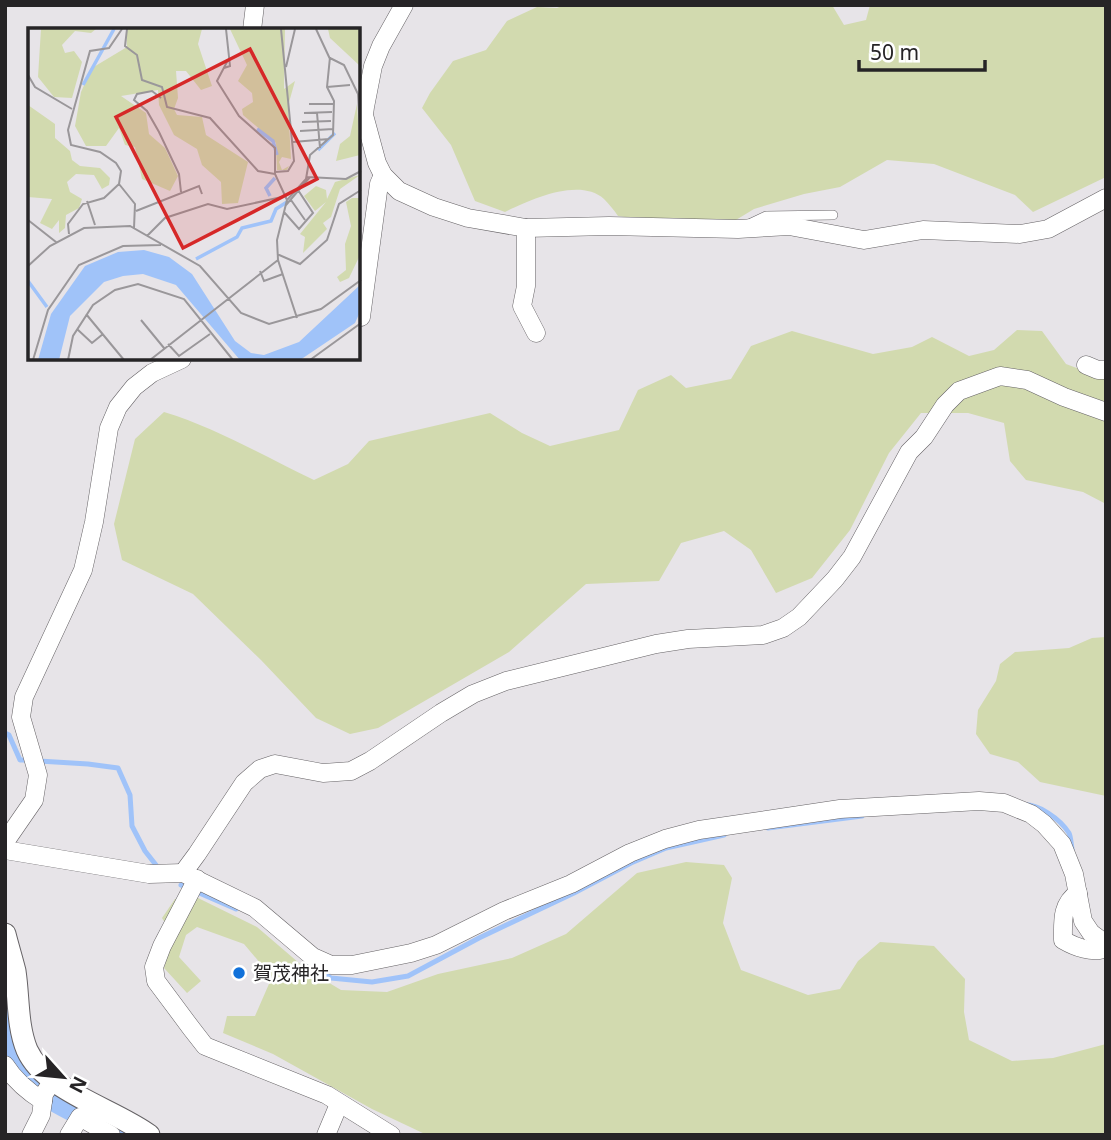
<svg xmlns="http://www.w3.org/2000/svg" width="1111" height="1140" font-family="'Noto Sans','Noto Sans JP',sans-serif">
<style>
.green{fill:#d2daaf}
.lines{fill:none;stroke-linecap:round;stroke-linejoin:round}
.stream{stroke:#a0c3f9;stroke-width:5}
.river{stroke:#a0c3f9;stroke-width:30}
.service-casing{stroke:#656265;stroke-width:10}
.minor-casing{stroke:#656265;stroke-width:19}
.tertiary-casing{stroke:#656265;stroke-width:23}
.service{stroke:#fff;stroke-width:9}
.minor{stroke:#fff;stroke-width:18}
.tertiary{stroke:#fff;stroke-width:21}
.poi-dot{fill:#1171da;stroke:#fff;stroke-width:2.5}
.labels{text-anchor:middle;stroke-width:5;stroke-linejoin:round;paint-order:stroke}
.poi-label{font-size:19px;fill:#262426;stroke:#fff;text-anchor:start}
.inset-river{fill:none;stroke:#a0c3f9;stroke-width:3.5}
.inset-road{fill:none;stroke:#9a979a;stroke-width:2}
.view{fill:#d62828;fill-opacity:0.15;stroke:#d62828;stroke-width:3.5}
.inset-edge{fill:none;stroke:#262426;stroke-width:3.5}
</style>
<rect width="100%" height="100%" fill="#e7e4e8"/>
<g class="green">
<path d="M564 5H832L844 25 866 20 870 5H1106V177L1033 212 1015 195 934 164 887 160 840 187 804 194 754 209 731 223 655 221 618 216C614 210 609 204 604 199 579 177 530 200 505 212L475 201 451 145 422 108 430 93 453 61 486 50 507 21 537 7 557 8Z"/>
<path d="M1017 330 1042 331 1066 364 1106 379V504L1083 492 1026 480 1010 461 1004 423 968 413H921L889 453 850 530 812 578 776 593 751 550 724 531 681 543 659 581 586 584 509 652 378 728 350 734 316 718 261 660 193 594 122 560 114 524 135 439 164 412C217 428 265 457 314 480L348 464 369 441 490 413 522 433 550 446 619 430 638 390 671 375 686 388 731 379 751 346 792 331 873 354 912 347 932 337 969 356 994 350Z"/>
<path d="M1106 637V796L1040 782 1018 762 990 754 976 734 978 710 996 681 1000 664 1015 652 1069 648 1092 638Z"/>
<path d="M686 862 724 865 732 878 723 923 741 970 808 995 840 989 858 961 880 942 934 946 965 979 964 1012 969 1040 1012 1061 1053 1058 1106 1044V1135H427L372 1109 273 1054 223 1033 227 1016H255L272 977 244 944 197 927 186 935 179 957 201 981 187 993 164 968 173 935 162 918 175 899 198 898 257 927 306 969 341 990 387 992 438 974 512 958 566 934 637 873Z"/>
</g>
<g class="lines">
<g class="stream">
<path d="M5 733 9 735 20 760H29"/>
<path d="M39 761 88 764 118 768 130 795 132 826 145 851 156 865"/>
<path d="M1022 805C1038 803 1060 819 1069 833 1071 837 1071 844 1072 849"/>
<path d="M768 828 862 816"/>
<path d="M181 885 236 909"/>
<path d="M308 962 331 978 372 982 408 976 479 938 574 893 631 863 666 848 724 835"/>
</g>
<path class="river" d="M5 995C6 1010 5 1029 9 1044 23 1095 89 1109 128 1135"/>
<g class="service-casing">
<path id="service" d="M749 224 766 216 833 215"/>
</g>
<g class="minor-casing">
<g id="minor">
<path d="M404 5 381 46 373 66 365 107 364 115 377 163 383 175 399 191 434 207 468 218 526 228 609 226 738 229 789 226 864 240 923 230 1020 234 1048 229 1106 198"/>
<path d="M252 30 255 5"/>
<path d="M526 228V286L522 306 536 333"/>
<path d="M359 316 361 317 379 184 383 175"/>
<path d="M1086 365 1098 370H1106"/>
<path d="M5 842 34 800 38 775 21 717 24 697 83 570 94 522 109 428 118 407 134 387 152 373 182 359"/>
<path d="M5 850 149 874 183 873 255 908 313 957 331 965H352L411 953 436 945 504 911 571 884 630 853 665 839 699 830 840 809 979 801 1004 803 1031 814 1044 824 1062 844 1074 874 1083 921 1091 933 1106 944"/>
<path d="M183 873 197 854 244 783 260 769 275 764 323 773 351 771 370 761 441 713 473 694 506 681 656 644 688 639 763 635 783 628 799 617 835 579 852 557 909 452 924 437 945 405 959 391 1000 376 1027 380 1064 397 1106 412"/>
<path d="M197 879 162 946 154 967 156 981 191 1028 205 1046 327 1095 391 1135"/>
<path d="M1078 893C1061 904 1063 922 1063 940 1075 947 1093 954 1106 948"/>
<path d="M5 1065C15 1081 27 1091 43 1101"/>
<path d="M31 1135 41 1115 44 1094 53 1080"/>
<path d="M69 1135 80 1117 111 1135"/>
<path d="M326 1135 339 1104"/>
</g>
</g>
<g class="tertiary-casing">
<path id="tertiary" d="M5 934C8 946 12 959 15 971 19 997 17 1026 27 1050 45 1091 114 1109 149 1135"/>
</g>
<use href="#service" class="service"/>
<use href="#minor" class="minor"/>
<use href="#tertiary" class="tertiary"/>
</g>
<circle class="poi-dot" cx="239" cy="973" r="7"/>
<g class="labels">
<g class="poi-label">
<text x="253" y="980">賀茂神社</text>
</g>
</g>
<g transform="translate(28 28)">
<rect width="332" height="332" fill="#e7e4e8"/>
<path d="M13 1H68L63 5 47 3 34 17 37 25 46 23 54 34 44 70 26 69 10 49ZM98 1H174L170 16 184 58 173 62 158 43H148L150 70 146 81 149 87 174 89 178 107 220 134 210 175 194 176 193 154 174 137 169 121 146 107 131 77 130 62 93 68 118 85 121 106 137 120 150 148 142 163 114 151 107 119 97 117 91 100 78 118H58L47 98 53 64 64 40 99 19ZM202 1H257L256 61 267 53 260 78 263 131 254 129 251 134 254 142 261 138 259 142H249L248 115 215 87 214 81 225 74 224 65 210 53 219 37ZM300 1H332V38L302 10ZM329 76 332 127 308 133 312 116 322 108ZM0 77 27 96V110L42 123 44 132 52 138 72 140 82 150 81 157 74 161 66 147 48 146 39 154 42 164 54 171 51 180 38 187 37 200 31 205V192L24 201 12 195 24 171 0 169ZM332 147 312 161 303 189 295 195 299 201 275 225 277 209 272 206 298 174 287 183 276 168 288 158 298 162 299 171 307 154ZM324 170H332V227L321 250 312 254 309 249 318 242 317 216 323 198 318 174Z" fill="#d2daaf"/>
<path d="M116 222 141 229 164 246 207 313 223 325 236 327 271 314 332 257V284L327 295 272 332H212L148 257 115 246 95 248 76 254 42 288 31 332H10L23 286 57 238 90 224Z" fill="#a0c3f9"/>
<path class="inset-river" d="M55 57 86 1M229 101 245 113 249 127M290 122 307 105M242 168 238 160 247 150M168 231 209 209 214 200 243 193 248 181 259 174M0 253 19 279"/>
<path class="inset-road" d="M99 1 97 18 109 27 114 52 134 59 139 79 182 90 230 143 247 146M288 1 302 31M302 30 316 37 330 66 332 102M200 32 189 53 211 88 247 120V146L259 172M258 39 267 1M196 40 202 38 198 1M0 47 7 59 44 81M299 59 322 57M133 70 124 63 109 66 106 72 119 83 131 104 151 146 153 164M281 76H306M276 85 304 84M289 85 292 120M274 94 303 93M272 103 305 101M265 114 301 111M247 144 260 143 266 133 253 1M279 149 318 151 333 143M91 156 107 176 106 200M263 172 277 192M59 173 67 197M258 177 282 149M108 183 171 158 174 166M256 184 271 201 285 185 270 162M0 192 28 214M41 206 40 196 55 176 76 170 91 156 93 143 88 135 72 124 43 117 40 102 62 23 81 20 94 1M119 208 137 190 180 176 199 181 254 169M249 226 272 236 299 212 311 176 333 162M0 238 22 218 56 200 102 198 172 238 213 285 241 296 293 281 333 252M232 243 236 253 255 246M58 286 96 332M269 290 250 232 249 212 259 172 278 151 282 127 305 107 306 73 299 59 302 29M113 292 136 320M49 301 64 315 75 306M140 316 151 328 182 306M5 332 20 282 51 237 95 218 133 217M40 332 45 308 65 277 87 262 110 256 156 271 205 332M122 332 250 232M282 332 333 295"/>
<path class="view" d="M222 21 289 151 155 220 88 89Z"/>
<rect width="332" height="332" class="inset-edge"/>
</g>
<rect width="1111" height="1140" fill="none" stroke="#262426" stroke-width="14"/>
<g transform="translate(63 1077) rotate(117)" stroke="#ffffff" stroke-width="5" paint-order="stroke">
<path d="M0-5L12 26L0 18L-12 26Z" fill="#262426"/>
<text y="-10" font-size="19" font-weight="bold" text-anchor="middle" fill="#262426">N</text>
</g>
<path d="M859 60v10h126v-10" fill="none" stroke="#262426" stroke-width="3.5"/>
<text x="870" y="60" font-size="21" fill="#262426" stroke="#ffffff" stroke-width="5" paint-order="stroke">50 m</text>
</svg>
